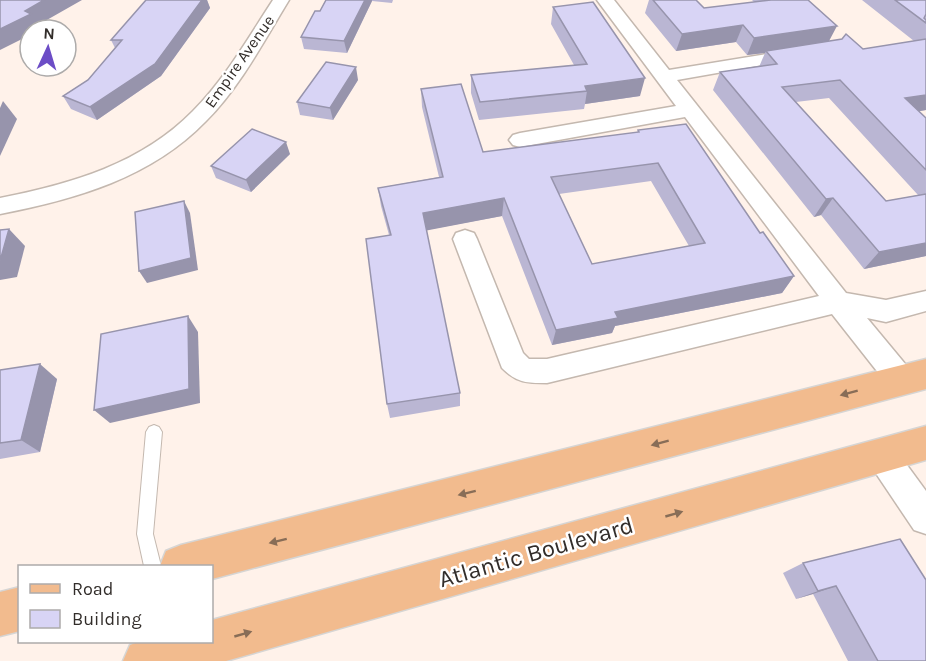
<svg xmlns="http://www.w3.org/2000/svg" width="926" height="661" font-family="Karla,sans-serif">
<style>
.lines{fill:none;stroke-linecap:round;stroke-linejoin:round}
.lane-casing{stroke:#c4b8af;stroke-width:2}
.street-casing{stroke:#c4b8af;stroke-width:3}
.primary-casing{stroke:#d6d5d4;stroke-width:3}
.lane{fill:#fff;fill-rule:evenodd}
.street{fill:#fff;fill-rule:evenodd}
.primary{fill:#f2bb8e;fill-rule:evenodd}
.wall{fill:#bab6d3;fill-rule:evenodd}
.shaded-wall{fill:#9794ac}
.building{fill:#d8d4f5;stroke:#9794ac;stroke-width:1.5;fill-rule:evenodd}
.oneway{fill:#886d57}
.labels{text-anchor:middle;stroke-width:5;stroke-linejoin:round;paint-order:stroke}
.far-street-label{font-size:16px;fill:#322d2a;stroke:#fff}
.near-street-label{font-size:24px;fill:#322d2a;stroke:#fff}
</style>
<rect width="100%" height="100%" fill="#fff2ea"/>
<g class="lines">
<g class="lane-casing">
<path id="lane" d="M154 425 159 427 162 432 153 534 161 566H144L137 534 146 432 149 427Z"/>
</g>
<g class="street-casing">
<g id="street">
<path d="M273 0H289C264 41 240 87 206 121 151 178 76 199 0 214V198C71 184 141 164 193 111 225 79 248 38 273 0Z"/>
<path d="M597 0H614L669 70 797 49 803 50 806 54 803 58 797 59 677 80 846 293 886 300 926 291V311L886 322 867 318 911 371 915 380 911 389 901 393 891 389 832 314 547 383C527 383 517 383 502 368L453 239 456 233 465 230 474 233 477 239 523 353 529 359H547L819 296 685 117 520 147 513 145 509 140 513 135 520 133 676 106Z"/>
<path d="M882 441 893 446 926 491V534L914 530 871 466 867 456 871 446Z"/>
</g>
</g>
<g class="primary-casing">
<g id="primary">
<path d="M926 359V389L212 579V566H160L166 551 181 545Z"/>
<path d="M926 426V460L226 661H123L130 645 138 642H212V620Z"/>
<path d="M20 587V631L0 636V592Z"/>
</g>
</g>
<use href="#lane" class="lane"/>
<use href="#street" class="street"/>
<use href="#primary" class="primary"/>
</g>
<g class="wall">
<path d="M146 0H207L210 8 161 76 97 120 71 109 63 96 88 80 115 48 111 40Z"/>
<path d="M326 0H393L392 3 372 1 347 53 304 49 301 37 320 11Z"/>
<path d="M649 0H696L704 8 754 2 752 0H808L829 41 863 49 914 41 862 0H926V110L919 111 926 118V256L864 269 821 215 814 217 713 90 720 72 759 67 765 53 747 55 736 42 676 51 645 13ZM829 98 918 195 886 201 796 102Z"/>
<path d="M553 7 640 96 585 104 584 109 479 120 471 93V75L574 65 551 24Z"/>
<path d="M358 80 333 120 300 115 297 102Z"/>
<path d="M421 89 483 152 637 133 638 130 760 233 794 276 782 293 615 326 612 333 552 345 502 216 426 230 460 393V406L390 418 387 404 389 235 381 206 378 188 439 177 422 107ZM651 181 689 246 592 264 559 194Z"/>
<path d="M290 154 251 192 216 178 211 166Z"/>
<path d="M0 370 57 379 40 452 0 459Z"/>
<path d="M803 563 926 580V661H848L813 594 796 599 783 573Z"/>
</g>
<g class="shaded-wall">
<path d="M44 0H82L38 25 41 30H30V35L0 50V29L25 11Z"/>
<path d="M202 0H207L210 8 161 76 97 120 90 107Z"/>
<path d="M365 0H372V1L347 53 344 41Z"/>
<path d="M743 25 736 42 676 51 682 34Z"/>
<path d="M837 26 828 43 766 51 765 53 747 55 754 38Z"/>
<path d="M356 67 358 80 333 120 330 108Z"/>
<path d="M645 78 640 96 585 104 587 91 585 86Z"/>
<path d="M926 95V110L892 116 905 98Z"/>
<path d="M3 101 17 119 0 156V108Z"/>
<path d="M286 142 290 154 251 192 246 180Z"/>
<path d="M504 198 502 216 424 231 423 213Z"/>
<path d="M833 198 821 215 814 217 826 199Z"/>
<path d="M184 201 190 213 198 270 147 283 139 271Z"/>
<path d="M9 229 25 246 17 277 0 280V261Z"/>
<path d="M926 243V256L864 269 879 252Z"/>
<path d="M794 276 782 293 615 326 612 333 552 345 556 330 615 312Z"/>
<path d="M188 316 198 332 200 403 110 423 94 410Z"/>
<path d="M40 364 57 379 40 452 21 440Z"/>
<path d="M836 586 813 594 796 599 818 591Z"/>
</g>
<g class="building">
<path d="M0 0H44L25 11 31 14 0 29Z"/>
<path d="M146 0H202L155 64 90 107 63 96 88 80 122 40H111Z"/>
<path d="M326 0H365L344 41 301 37 315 11H320Z"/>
<path d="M653 0H696L704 8 771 0H808L837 26 754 38 743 25 682 34Z"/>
<path d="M895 0H926V14L924 18 926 20V23Z"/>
<path d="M593 2 645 78 585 86 587 91 480 102 471 75 587 64 553 7Z"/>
<path d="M846 34 863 49 926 39V95L905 98 926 118V170L840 80 782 87 886 201 926 194V243L879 252 833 198 826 199 720 72 777 64 766 51 842 39Z"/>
<path d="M326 62 356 67 330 108 297 102Z"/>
<path d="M461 84 483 152 639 132 638 130 686 124 760 233 763 232 794 276 615 312 618 318 556 330 504 198 423 213 460 393 387 404 366 239 391 235 378 188 443 177 421 89ZM658 163 705 243 592 264 551 177Z"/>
<path d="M252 129 286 142 246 180 211 166Z"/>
<path d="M184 201 191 258 139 271 135 212Z"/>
<path d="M9 229 0 261V230Z"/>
<path d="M188 316 189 389 94 410 101 334Z"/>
<path d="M40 364 21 440 0 443V370Z"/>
<path d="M900 539 926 580V661H878L836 586 818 591 803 563Z"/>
</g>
<defs><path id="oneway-solid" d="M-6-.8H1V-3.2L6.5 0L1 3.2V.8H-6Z" transform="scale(1.5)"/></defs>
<g class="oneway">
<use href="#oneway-solid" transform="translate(849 393) rotate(165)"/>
<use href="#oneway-solid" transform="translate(660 443) rotate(165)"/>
<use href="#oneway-solid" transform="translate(467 493) rotate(166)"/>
<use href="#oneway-solid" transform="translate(674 514) rotate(-16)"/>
<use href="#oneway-solid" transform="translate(278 541) rotate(166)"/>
<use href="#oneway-solid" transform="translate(243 634) rotate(-16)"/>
</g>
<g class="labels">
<g class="far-street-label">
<text transform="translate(239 61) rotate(-55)" y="6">Empire Avenue</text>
</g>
<g class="near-street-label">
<text transform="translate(536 552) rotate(-16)" y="8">Atlantic Boulevard</text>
</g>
</g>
<rect x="18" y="565" width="195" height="78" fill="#ffffff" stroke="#adabaa" stroke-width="1.5"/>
<rect x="30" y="584" width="30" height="9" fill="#f2bb8e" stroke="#adabaa" stroke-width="1.5"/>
<text x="72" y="595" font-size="18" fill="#322d2a">Road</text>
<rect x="30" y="610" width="30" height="18" fill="#d8d4f5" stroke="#adabaa" stroke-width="1.5"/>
<text x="72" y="625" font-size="18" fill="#322d2a">Building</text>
<g transform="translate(48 48) rotate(4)"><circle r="28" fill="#ffffff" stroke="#adabaa" stroke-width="1.5"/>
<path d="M0-4.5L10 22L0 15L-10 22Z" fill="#6c4dc6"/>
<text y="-9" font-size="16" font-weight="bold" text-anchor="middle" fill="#322d2a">N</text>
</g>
</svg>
